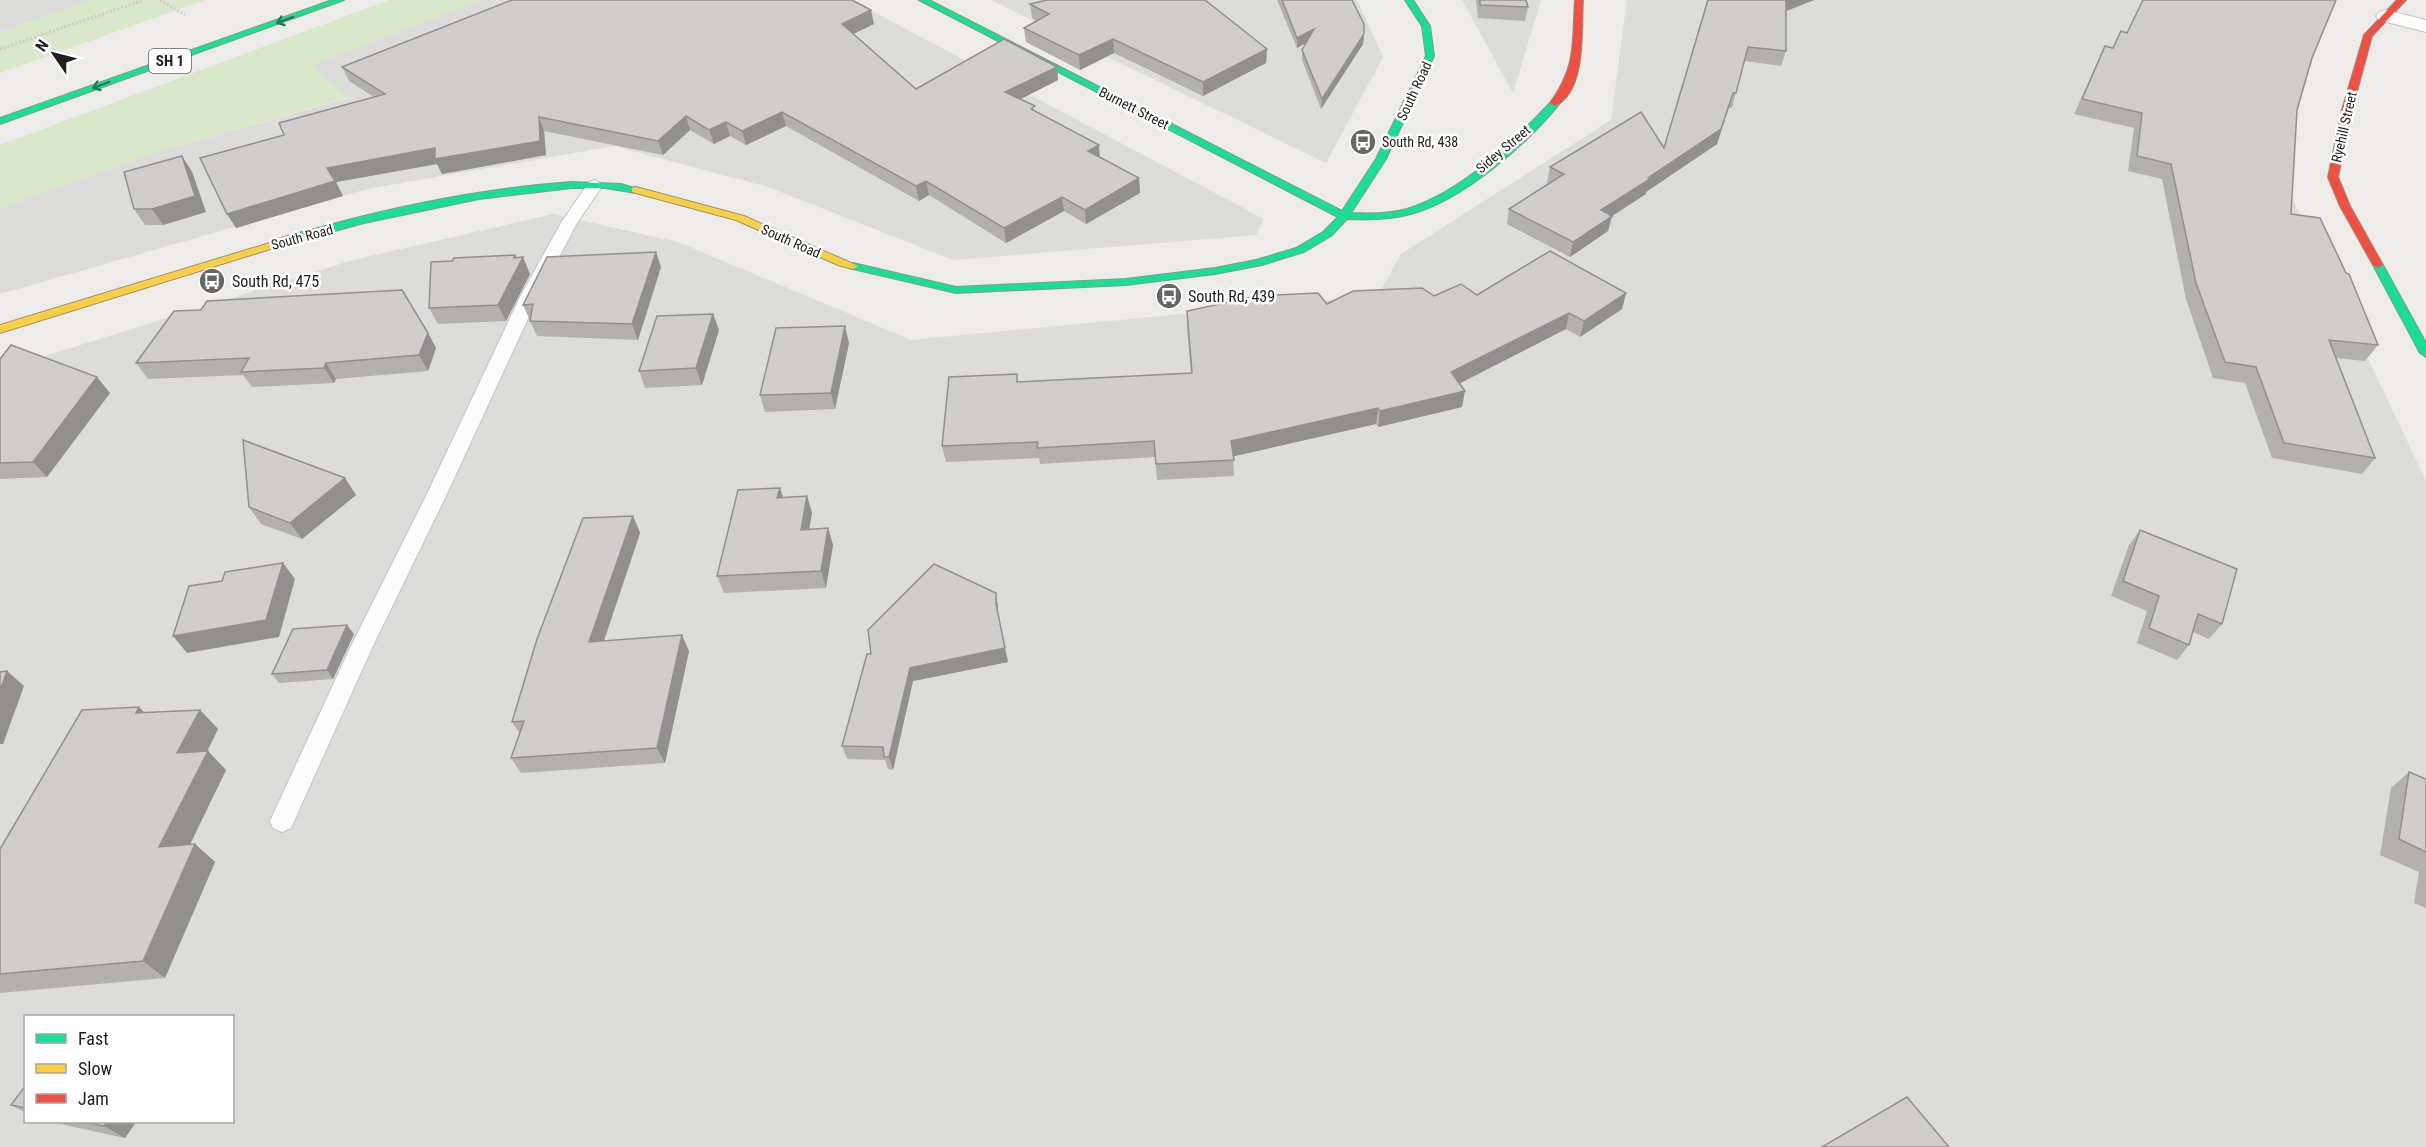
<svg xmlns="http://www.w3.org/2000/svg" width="2426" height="1147" font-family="'Roboto Condensed',sans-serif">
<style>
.residential{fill:#dcdcda;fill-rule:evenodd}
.grass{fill:#d9e7cb}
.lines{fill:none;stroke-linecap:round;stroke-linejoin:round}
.lane-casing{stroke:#c4c4c2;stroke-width:2}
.street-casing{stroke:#c4c4c2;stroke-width:2}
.fast-casing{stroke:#939583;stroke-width:2}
.slow-casing{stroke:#939583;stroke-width:2}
.jam-casing{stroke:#939583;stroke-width:2}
.path{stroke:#d5cbc8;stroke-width:3;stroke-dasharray:2 2;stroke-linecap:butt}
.lane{fill:#fcfcfc;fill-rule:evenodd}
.street{fill:#fcfcfc;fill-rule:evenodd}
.fast{fill:#16e098;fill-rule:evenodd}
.slow{fill:#ffcf43;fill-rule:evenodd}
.jam{fill:#f24e42;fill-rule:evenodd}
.wall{fill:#b3b1af}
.shaded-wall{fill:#92908f}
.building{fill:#d0cecc;stroke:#92908f;stroke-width:1.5}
.oneway{stroke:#1a805c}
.labels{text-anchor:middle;stroke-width:5;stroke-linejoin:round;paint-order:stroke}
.far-street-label{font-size:14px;fill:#1f1f1f;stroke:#fff}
.far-poi-label{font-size:14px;fill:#1f1f1f;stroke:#fff;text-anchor:start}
.shield{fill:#fff;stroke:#626262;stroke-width:1.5}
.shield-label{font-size:15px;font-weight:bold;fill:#1f1f1f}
.poi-label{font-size:16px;fill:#1f1f1f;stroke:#fff;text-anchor:start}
</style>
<rect width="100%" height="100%" fill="#edece9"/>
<g class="residential">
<path d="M0 0H93L0 32Z"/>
<path d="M481 0H851L1264 219 1256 235 953 260 768 187 614 146 367 189 0 294V208L154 153 348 98 312 65Z"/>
<path d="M991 0H1357L1383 57 1326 163Z"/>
<path d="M1462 0H1541L1513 93Z"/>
<path d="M1627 0H2324L2276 164 2426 481V1147H0V370L353 260 553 214 678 242 911 340 1378 295 1401 254 1611 120ZM26 1016H232V1122H26Z"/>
</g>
<g class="grass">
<path d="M93 0H205L0 73V32Z"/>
<path d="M389 0H481L312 65 349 97 154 153 0 208V145Z"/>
</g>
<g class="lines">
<g class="lane-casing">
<path id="lane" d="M595 180 603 185 577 223 538 297 445 498 372 648 291 828 282 832 273 828 270 821 350 648 425 498 520 297 561 223 589 182Z"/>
</g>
<g class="street-casing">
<path id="street" d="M2386 10 2426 20V32L2379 20 2376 16 2379 12Z"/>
</g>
<g class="fast-casing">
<g id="fast">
<path d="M332 0H344L0 124V118Z"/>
<path d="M919 0H929L1342 211 1376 159 1426 56 1422 26 1405 0H1413L1430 26 1434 56 1386 159 1351 213C1369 214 1389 214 1407 209 1463 191 1512 143 1552 101L1560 103C1526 145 1463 200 1411 214 1390 220 1368 220 1347 219L1331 236 1304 252 1262 265 1215 274 1126 285 956 293 849 268 848 266 853 263 956 287 1126 279 1215 268 1256 260 1296 248 1323 232 1338 217Z"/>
<path d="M572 182 621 184 641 190 636 193 605 188H572L479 199 364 223 276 247 271 244C282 235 304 232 318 228 401 205 487 188 572 182Z"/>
<path d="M2378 262 2383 265 2426 343V357L2420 353 2373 265Z"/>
</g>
</g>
<g class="slow-casing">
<g id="slow">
<path d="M636 187 744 216 858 266 853 269 838 265 736 220 632 192V188Z"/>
<path d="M276 241 280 242V246L0 333V325Z"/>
</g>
</g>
<g class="jam-casing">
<g id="jam">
<path d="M1575 0H1583C1581 29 1587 91 1555 106L1550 103C1577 66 1572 43 1575 0Z"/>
<path d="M2397 0H2406L2372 36 2352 110 2338 177 2350 206 2383 265 2378 268 2373 265 2340 206 2328 177 2342 110 2364 35Z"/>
</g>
</g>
<g class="path">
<path d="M160 0 185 15"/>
<path d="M0 49 144 0"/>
</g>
<use href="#lane" class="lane"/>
<use href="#street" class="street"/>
<use href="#fast" class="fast"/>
<use href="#slow" class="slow"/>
<use href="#jam" class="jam"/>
</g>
<g class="wall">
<path d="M1277 0H1352L1364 34 1363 44 1321 109 1302 60V50L1306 43 1297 48Z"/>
<path d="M1476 0H1526L1528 7 1525 21 1478 18Z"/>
<path d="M1707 0H1814L1786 11V51L1781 66 1744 61 1732 108H1729L1717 144 1646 192V194L1612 216 1608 231 1570 257 1507 224 1509 209 1549 184 1547 183 1550 167 1664 148Z"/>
<path d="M1030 4 1267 49 1266 63 1203 96 1114 53 1080 70 1026 42 1024 28 1036 21 1032 18Z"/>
<path d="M874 24 853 34 916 89 1057 67 1058 80 1020 99 1036 111 1100 157 1139 178 1140 193 1086 224 1064 211 1006 243 929 195 919 201 786 126 746 145 730 136 714 144 690 130 663 155 544 131 546 155 442 174 437 164 336 182 343 196 236 228 284 135 374 97 349 81 342 67Z"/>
<path d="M2121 31 2312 58 2297 110 2291 214 2378 345 2365 361 2336 358 2375 458 2362 474 2272 458 2245 383 2213 378 2186 299 2162 179 2128 171 2134 128 2074 114 2105 46 2113 48Z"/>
<path d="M182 156 192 172 206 212 163 225H145L134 209Z"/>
<path d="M656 252 661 267 638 340 537 336 523 305Z"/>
<path d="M515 255 517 258 530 274 506 321 438 324 429 308 452 261Z"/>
<path d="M1626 293 1622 309 1580 337 1566 329 1459 383 1462 407 1378 427 1376 424 1233 456 1234 476 1157 480 1155 457 1040 464 1039 458 946 462 942 446 1017 374 1018 382 1191 373 1187 327V311L1327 304 1434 296Z"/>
<path d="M713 314 719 330 702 385 645 388 639 371Z"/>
<path d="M428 333 436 348 428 371 336 379 334 383 252 387 243 375 148 379 136 363Z"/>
<path d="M849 343 835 409 765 412 760 395Z"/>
<path d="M0 359 110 393 47 477 0 479Z"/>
<path d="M780 488 783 497 807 496 812 513 809 529 828 528 833 545 826 588 724 593 717 576Z"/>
<path d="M356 495 302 539 261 524 249 507Z"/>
<path d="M633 516 640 533 604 641 689 651 665 763 521 773 511 758 520 734 512 722Z"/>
<path d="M2140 530 2222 624 2209 639 2193 632 2189 645 2177 660 2137 643 2147 611 2111 596 2129 545Z"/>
<path d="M998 607V615L1008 662 913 681 893 770 888 769 885 760 847 759 842 746 871 654Z"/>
<path d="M354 634 333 679 279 683 272 674Z"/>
<path d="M200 710 218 729 207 751 226 770 190 844H195L215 862 165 978 0 993V849L144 712Z"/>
<path d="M2409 772 2426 779V908L2414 903 2419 872 2380 855 2391 788Z"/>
<path d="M26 1085V1113L11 1105Z"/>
<path d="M51 1122H136L125 1138Z"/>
</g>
<g class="shaded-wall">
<path d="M1785 0H1814L1781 13Z"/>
<path d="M871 10 874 24 845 38 842 24Z"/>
<path d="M1314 29 1313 39 1297 48V38Z"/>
<path d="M1364 34 1363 44 1321 109 1322 99Z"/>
<path d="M1113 39 1114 53 1080 70 1079 55Z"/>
<path d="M1267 49 1266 63 1203 96V82Z"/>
<path d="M1057 67 1058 80 1007 106 1005 92Z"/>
<path d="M1733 93 1717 144 1646 192V194L1612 216 1608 231 1570 257 1573 242 1601 210Z"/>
<path d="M782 112 786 126 746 145 742 131Z"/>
<path d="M686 116 690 130 663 155 658 141Z"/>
<path d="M539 117 544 131 546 155 442 174 437 164 336 182 343 196 236 228 227 214 327 168Z"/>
<path d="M726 122 730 136 714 144 709 130Z"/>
<path d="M1099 145 1100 160 1088 151Z"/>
<path d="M182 156 192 172 206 212 163 225 152 209Z"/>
<path d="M1139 178 1140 193 1086 224 1085 210Z"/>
<path d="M926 181 929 195 919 201 916 186Z"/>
<path d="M1062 197 1064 211 1006 243 1004 228Z"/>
<path d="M656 252 661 267 638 340 632 324Z"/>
<path d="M515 255 520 264 523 257 530 274 506 321 498 305Z"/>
<path d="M1626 293 1622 309 1580 337 1584 321Z"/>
<path d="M1569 313 1566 329 1449 389 1451 372Z"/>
<path d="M713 314 719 330 702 385 696 368Z"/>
<path d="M845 326 849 343 835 409 831 393Z"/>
<path d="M428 333 436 348 428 371 419 355Z"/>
<path d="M326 363 336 379 334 383 324 368Z"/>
<path d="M97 377 110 393 47 477 33 462Z"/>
<path d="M1465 391 1462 407 1378 427 1380 411Z"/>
<path d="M1378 408 1376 424 1231 457V441Z"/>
<path d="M345 478 356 495 302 539 290 523Z"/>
<path d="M780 488 785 505 777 498Z"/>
<path d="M807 496 812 513 806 546 801 530Z"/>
<path d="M633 516 640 533 598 658 589 642Z"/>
<path d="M828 528 833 545 826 588 821 571Z"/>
<path d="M283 563 295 579 279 637 187 653 173 636Z"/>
<path d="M996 593 998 607V617L996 604Z"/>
<path d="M347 625 354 634 333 679 327 670Z"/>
<path d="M682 635 689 651 665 763 657 748Z"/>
<path d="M1005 648 1008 662 913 681 893 770 889 757 910 668Z"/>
<path d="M7 671 24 686 3 744H0V691Z"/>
<path d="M139 707 158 726 136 713Z"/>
<path d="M200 710 218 729 197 772 177 753Z"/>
<path d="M208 751 226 770 180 865 159 847Z"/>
<path d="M195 844 215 862 165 978 143 961Z"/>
<path d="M107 1122H136L125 1138 104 1126Z"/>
</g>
<g class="building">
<path d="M512 0H852L871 10 842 24 916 89 1004 39 1057 67 1005 92 1035 106 1031 109 1099 145 1088 151 1139 178 1085 210 1062 197 1004 228 926 181 916 186 782 112 742 131 726 122 709 130 686 116 658 141 539 117 540 141 435 159V148L327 168 335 181 227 214 200 158 284 135 279 123 385 94 342 67Z"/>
<path d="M1047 0H1205L1267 49 1203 82 1113 39 1079 55 1024 28 1049 14 1030 4Z"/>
<path d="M1282 0H1352L1364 24V34L1322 99 1302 50 1314 29 1297 38Z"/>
<path d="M1480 0H1526L1528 7 1480 5Z"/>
<path d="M1708 0H1786V51L1748 47 1736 93H1733L1721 129 1648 178 1650 179 1601 210 1612 216 1573 242 1509 209 1564 174 1550 167 1641 112 1664 148Z"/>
<path d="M2143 0H2336L2312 58 2297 110 2291 214 2320 218 2346 273 2349 274 2378 345 2329 340 2375 458 2284 443 2256 367 2225 362 2196 283 2171 164 2137 156 2142 113 2082 99 2105 46 2113 48 2121 31 2127 33Z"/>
<path d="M182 156 195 196 152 209H134L124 172Z"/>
<path d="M1550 251 1626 293 1584 321 1569 313 1451 372 1465 391 1380 411 1378 408 1231 441 1234 460 1156 464 1154 441 1037 448 1038 442 942 446 949 377 1017 374V382L1192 373 1187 311 1257 296 1318 293 1327 304 1353 291 1422 288 1434 296 1461 284 1477 295Z"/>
<path d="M656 252 632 324 530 321 533 304 523 305 547 257Z"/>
<path d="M515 255 514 258 523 257 498 305 429 308 431 262 452 261 454 258Z"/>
<path d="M402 290 428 333 419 355 326 363 324 368 241 372 249 358 136 363 174 311 201 310 207 301Z"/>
<path d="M713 314 696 368 639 371 657 316Z"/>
<path d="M845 326 831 393 760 395 776 328Z"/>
<path d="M11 345 97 377 33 462 0 463V359Z"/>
<path d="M243 440 345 478 290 523 249 507Z"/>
<path d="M780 488 777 498 807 496 801 530 828 528 821 571 717 576 738 490Z"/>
<path d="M633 516 589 642 682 635 657 748 511 758 524 721 512 722 537 639 583 518Z"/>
<path d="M2140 530 2237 569 2222 624 2198 614 2189 645 2149 628 2159 596 2123 581Z"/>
<path d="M283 563 266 620 173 636 189 586 222 581 225 572Z"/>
<path d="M934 564 996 593V604L1005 648 910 668 889 757H884L883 747 842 746 867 654H871L868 630Z"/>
<path d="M347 625 327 670 272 674 293 629Z"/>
<path d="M7 671 0 691V672Z"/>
<path d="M139 707 136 713 200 710 177 753 208 751 159 847 195 844 143 961 0 974V849L82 710Z"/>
<path d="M2409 772 2426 779V852L2399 839Z"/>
<path d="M26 1085V1108L11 1105Z"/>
<path d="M1907 1097 1949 1147H1822Z"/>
<path d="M84 1122H107L104 1126Z"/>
</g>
<defs><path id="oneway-shaft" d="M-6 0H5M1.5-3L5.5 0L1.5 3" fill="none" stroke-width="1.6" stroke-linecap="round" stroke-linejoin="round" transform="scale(1.5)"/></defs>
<g class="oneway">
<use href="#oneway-shaft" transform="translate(285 20) rotate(160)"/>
<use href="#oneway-shaft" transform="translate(101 85) rotate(160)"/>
</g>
<defs>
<g id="bus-disc" transform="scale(1.35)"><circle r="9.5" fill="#676766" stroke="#fff"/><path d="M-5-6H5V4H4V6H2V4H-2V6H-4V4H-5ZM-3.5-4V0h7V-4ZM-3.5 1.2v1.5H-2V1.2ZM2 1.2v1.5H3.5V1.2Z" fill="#fff"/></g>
</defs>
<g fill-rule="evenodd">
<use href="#bus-disc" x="1363" y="142"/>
<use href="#bus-disc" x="212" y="281"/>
<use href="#bus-disc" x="1169" y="296"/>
</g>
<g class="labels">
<g class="far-street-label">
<text transform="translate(1414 91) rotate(-65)" y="5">South Road</text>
<text transform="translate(1134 108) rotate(27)" y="5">Burnett Street</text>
<text transform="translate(2344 127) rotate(-77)" y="5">Ryehill Street</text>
<text transform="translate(1503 149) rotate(-40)" y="5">Sidey Street</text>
<text transform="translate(302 237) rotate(-15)" y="5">South Road</text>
<text transform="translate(791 241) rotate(24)" y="5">South Road</text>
</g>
<g class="far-poi-label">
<text x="1382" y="147">South Rd, 438</text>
</g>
<rect class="shield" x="149" y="49" width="42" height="24" rx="4.5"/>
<g class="shield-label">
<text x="170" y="66">SH 1</text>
</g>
<g class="poi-label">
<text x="232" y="287">South Rd, 475</text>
<text x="1188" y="302">South Rd, 439</text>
</g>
</g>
<rect x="24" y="1015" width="210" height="108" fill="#ffffff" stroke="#a5a5a5" stroke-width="1.5"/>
<rect x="36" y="1034" width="30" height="9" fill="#16e098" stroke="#a5a5a5" stroke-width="1.5"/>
<text x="78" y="1045" font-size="18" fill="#1f1f1f">Fast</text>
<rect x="36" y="1064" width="30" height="9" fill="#ffcf43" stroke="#a5a5a5" stroke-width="1.5"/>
<text x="78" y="1075" font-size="18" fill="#1f1f1f">Slow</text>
<rect x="36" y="1094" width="30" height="9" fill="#f24e42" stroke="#a5a5a5" stroke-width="1.5"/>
<text x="78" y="1105" font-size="18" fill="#1f1f1f">Jam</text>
<g transform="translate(54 54) rotate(305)" stroke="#ffffff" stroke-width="4.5" paint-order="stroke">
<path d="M0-4.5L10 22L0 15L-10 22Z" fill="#1f1f1f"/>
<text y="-9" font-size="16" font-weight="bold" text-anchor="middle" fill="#1f1f1f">N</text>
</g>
</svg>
